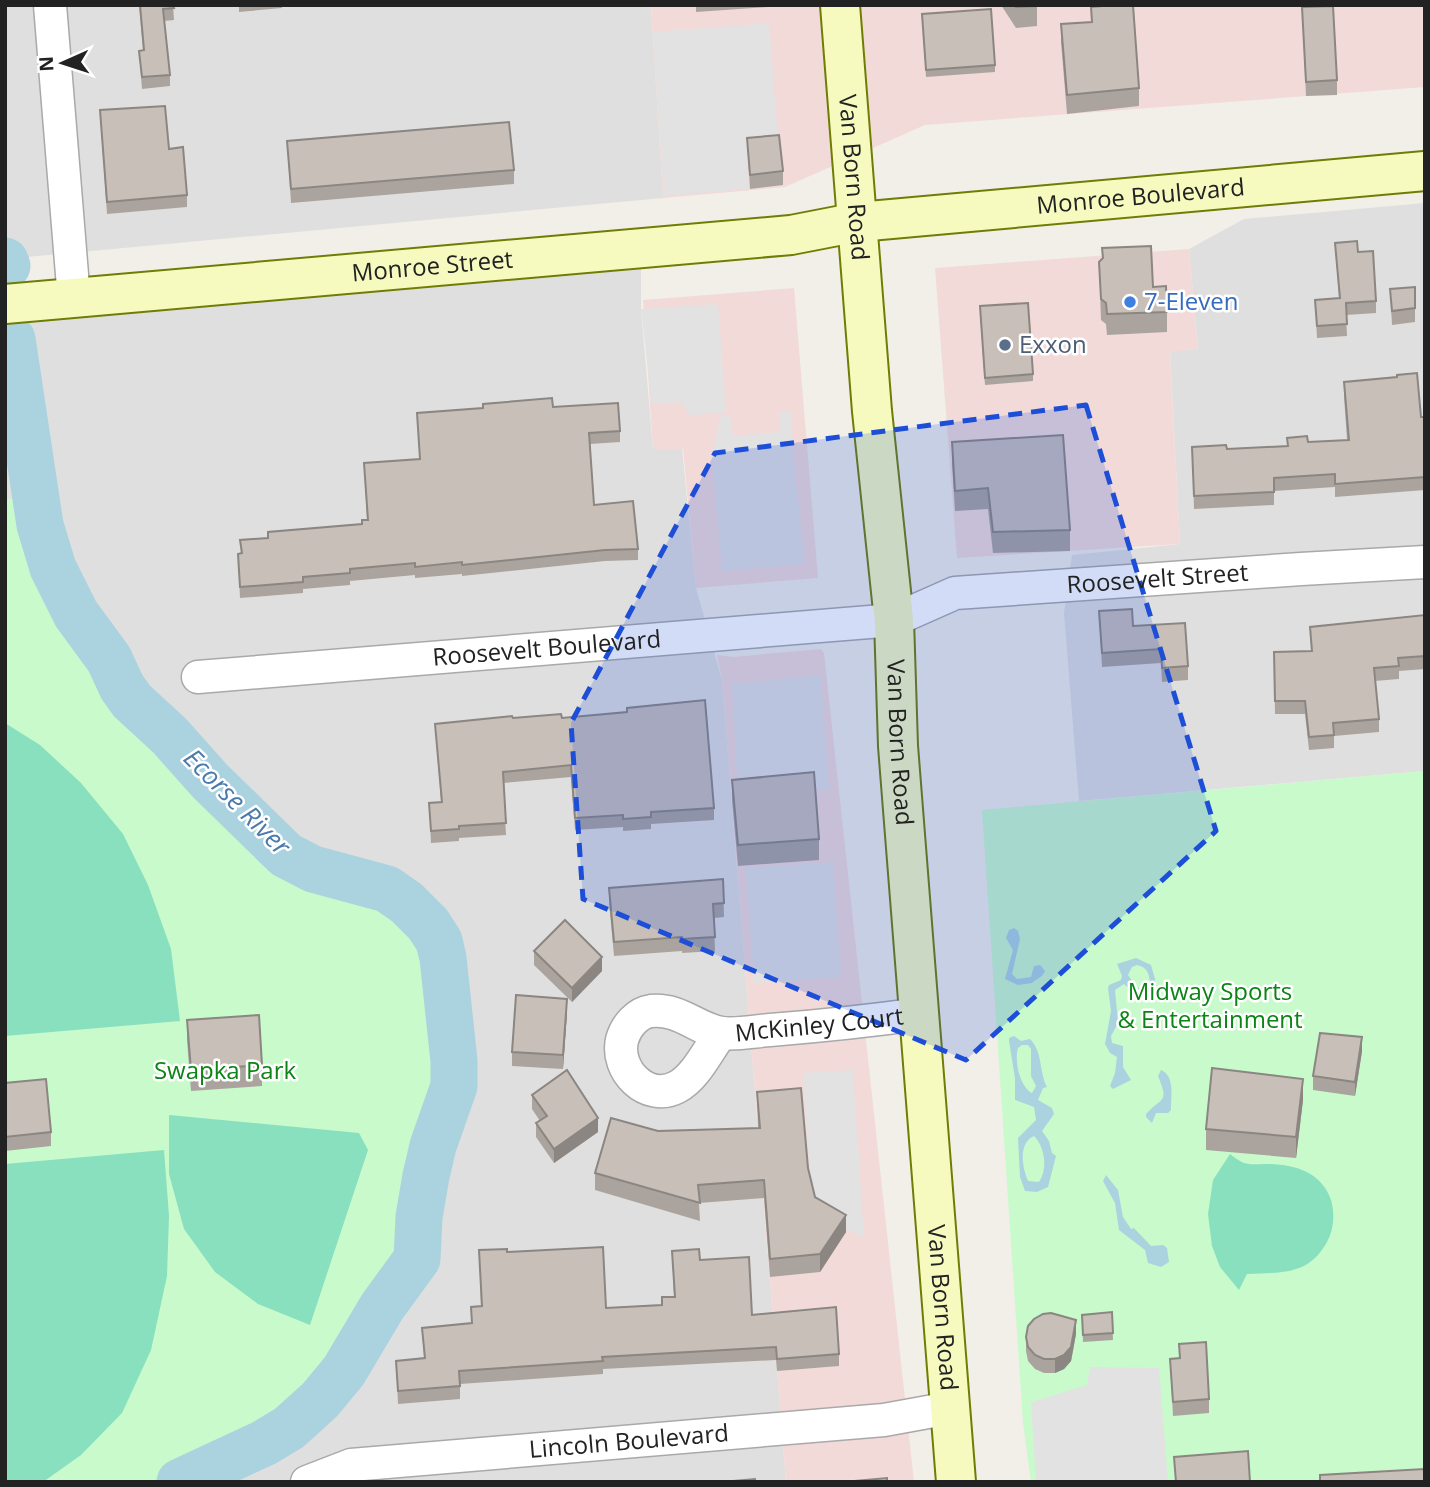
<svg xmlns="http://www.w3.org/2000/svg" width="1430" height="1487" font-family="'Open Sans',sans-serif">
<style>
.residential{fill:#e0dfdf}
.commercial{fill:#f2dad9}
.park{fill:#c8facc}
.pitch{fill:#88e0be}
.parking{fill:#e2e2e2}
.water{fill:#aad3df;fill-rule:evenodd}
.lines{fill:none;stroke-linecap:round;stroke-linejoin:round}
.river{stroke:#aad3df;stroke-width:47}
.street-casing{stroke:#a9a9a9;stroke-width:35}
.secondary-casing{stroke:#707d05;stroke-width:42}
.street{stroke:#fff;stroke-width:32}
.secondary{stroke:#f7fabf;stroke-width:38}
.wall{fill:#aba49e}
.shaded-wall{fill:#8b8681}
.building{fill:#c7bfb8;stroke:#8b8681;stroke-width:2}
.marked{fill:#1d4ed8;fill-opacity:0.2;stroke:#1d4ed8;stroke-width:5;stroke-dasharray:14 9;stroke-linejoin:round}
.shop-dot{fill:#3f7fe0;stroke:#fff;stroke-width:2.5}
.service-dot{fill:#5c6f8a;stroke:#fff;stroke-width:2.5}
.labels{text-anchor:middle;stroke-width:5;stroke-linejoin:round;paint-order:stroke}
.street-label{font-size:24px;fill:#222;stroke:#fff}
.shop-label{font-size:24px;fill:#366cbe;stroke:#fff;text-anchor:start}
.service-label{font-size:24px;fill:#4e5e75;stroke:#fff;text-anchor:start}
.park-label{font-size:24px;fill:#0c8416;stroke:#fff}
.water-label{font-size:26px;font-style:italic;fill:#4a7aab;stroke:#fff}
</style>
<rect width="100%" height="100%" fill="#f2efe9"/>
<g class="residential">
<path d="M5 5H651L663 198 5 259Z"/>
<path d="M1425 203V771L1079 801 1064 613 1072 555 1180 544 1170 351 1198 349 1189 249 1244 219Z"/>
<path d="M641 248V309L653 449 682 448 696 588 722 680 786 1482H5V302Z"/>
</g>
<g class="commercial">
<path d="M651 5H1425V87L925 125 785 187 663 198Z"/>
<path d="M1189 249 1198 349 1170 352 1180 544 957 558 935 268Z"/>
<path d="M794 288 818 578 696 588 683 449H653L643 300Z"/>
<path d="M821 649 824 653 914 1482H786L722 680 717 655 733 657Z"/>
</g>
<g class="park">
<path d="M36 497 40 525 53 568 76 614 109 659 122 687 132 701 170 736 210 781 286 855 313 869 387 889 407 903 428 924 439 941 443 958 454 1061V1086L433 1146 426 1176 419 1217 417 1259 382 1307 344 1371 320 1400 289 1428 264 1443 180 1482H5V499Z"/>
<path d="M1425 771V1482H1031L1023 1423 982 810Z"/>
</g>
<g class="pitch">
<path d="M5 723 40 745 81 783 123 834 148 885 171 949 180 1021 5 1036Z"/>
<path d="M169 1115 359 1133 368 1150 310 1325 258 1304 215 1272 184 1229 169 1174Z"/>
<path d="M164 1150 169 1216 167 1276 151 1350 122 1413 81 1455 43 1482H5V1164Z"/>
<path d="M1230 1154C1234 1157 1239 1161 1244 1163 1250 1165 1259 1164 1265 1164 1293 1164 1321 1171 1331 1200 1335 1214 1334 1229 1327 1242 1308 1276 1282 1272 1247 1274L1239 1290 1220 1267 1212 1246 1208 1214 1213 1180Z"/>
</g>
<g class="parking">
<path d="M769 23 779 149 747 152 749 189 664 196 653 32Z"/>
<path d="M718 304 726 413 689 415 681 402 652 404 641 309Z"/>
<path d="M791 411 793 453 805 564 722 571 712 459 720 417 730 415 733 436 780 432 779 412Z"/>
<path d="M821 675 829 789 738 796 732 684Z"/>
<path d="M833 862 841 977 754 983 746 868Z"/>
<path d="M853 1070 864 1238 817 1214 811 1189 803 1073Z"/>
<path d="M1090 1367 1159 1368 1168 1482H1036L1031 1402 1087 1385Z"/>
</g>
<g class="water">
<path d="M1014 928 1018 931 1020 939 1012 974 1017 979 1031 977 1034 966 1040 965 1045 971C1043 977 1036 979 1032 983L1018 985 1005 979 1013 950 1006 938 1009 930Z"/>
<path d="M1136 958 1151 965 1155 979 1154 993C1141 1001 1133 993 1124 984L1115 990 1118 1023 1111 1036 1112 1043 1123 1046V1067L1131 1080 1113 1089 1110 1086 1115 1073 1117 1057 1110 1053 1105 1044 1111 1011 1108 988 1109 985 1121 980 1122 976 1117 964ZM1137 965C1147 967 1149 973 1150 982L1144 989 1136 987 1128 975 1132 967Z"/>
<path d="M1014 1036 1021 1041 1030 1039C1043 1052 1039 1072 1047 1087L1043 1088 1038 1100 1052 1108 1054 1114 1042 1131 1049 1141 1052 1153 1056 1156 1048 1187 1037 1192 1025 1191 1020 1177 1018 1138 1036 1120 1034 1107 1015 1100V1078L1009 1041V1038ZM1022 1045H1028L1031 1049V1076L1036 1086 1032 1093C1020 1087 1014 1061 1018 1048ZM1034 1136C1045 1147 1048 1169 1039 1182L1028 1181C1022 1167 1018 1143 1034 1136Z"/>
<path d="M1161 1070C1175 1076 1171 1096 1171 1110L1168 1113H1156L1152 1123 1146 1117V1114C1163 1096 1169 1103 1158 1076Z"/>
<path d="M1106 1175 1118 1190 1123 1217 1131 1229 1134 1228 1151 1246 1163 1245 1167 1248 1169 1262 1161 1267 1148 1263 1145 1250 1119 1230 1115 1203 1103 1181Z"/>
</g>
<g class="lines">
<g class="river">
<path d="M5 261 7 266"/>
<path d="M12 339 40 525 53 568 76 614 109 659 122 687 132 701 170 736 210 781 286 855 313 869 387 889 407 903 428 924 439 941 443 958 454 1061V1086L433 1146 426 1176 419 1217 417 1259 382 1307 344 1371 320 1400 289 1428 264 1443 180 1482"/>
</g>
<g class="street-casing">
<g id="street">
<path d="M50 5 74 299"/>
<path id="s1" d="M198 677 894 620 955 593 1301 569 1425 562"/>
<path id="s2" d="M721 1033C708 1050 696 1077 677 1087 647 1103 615 1070 622 1040 626 1026 637 1013 651 1011 680 1008 698 1030 722 1033 737 1035 755 1031 770 1030 820 1026 869 1021 919 1014"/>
<path id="s3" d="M307 1482 351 1465 884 1420 950 1408"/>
</g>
</g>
<g class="secondary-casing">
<g id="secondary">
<path id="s4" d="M840 5 872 411 894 620 898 746 956 1482"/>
<path id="s5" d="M5 304 791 235 858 222 1425 171"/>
</g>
</g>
<use href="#street" class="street"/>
<use href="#secondary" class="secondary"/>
</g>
<g class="wall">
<path d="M139 5H173L174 20 164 21 170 75V86L142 89 139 51 143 50Z"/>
<path d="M239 5H282V8L239 12Z"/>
<path d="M696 5H768V7L696 12Z"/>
<path d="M1001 5H1037V26L1016 28Z"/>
<path d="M1091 7 1139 88V106L1067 114 1061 42V24L1091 22Z"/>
<path d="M1302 7 1337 80V95L1306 96Z"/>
<path d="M922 14 995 65V72L926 77Z"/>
<path d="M100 110 169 149 187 195V207L107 214Z"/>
<path d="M747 138 783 171V185L750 189Z"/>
<path d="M287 141 514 170V184L291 203Z"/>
<path d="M1335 243 1358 252 1376 301V313L1346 315 1347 336 1317 338 1315 300 1339 298Z"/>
<path d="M1099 262 1153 287 1167 312V332L1107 335 1106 324 1101 320Z"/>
<path d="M1415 287V322L1392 325 1390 289Z"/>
<path d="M980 314 1033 374V381L985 385Z"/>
<path d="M1344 382 1421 417H1425V490L1335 497V487L1274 491V505L1194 509 1192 447 1227 449 1287 446 1308 442 1347 440 1344 396Z"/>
<path d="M553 407 620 431V442L590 444 594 505 638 549V560L605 561 462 576V574L415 578V575L350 581V585L303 589V593L240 598 238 554 241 553 240 540 268 538 362 524 367 520 364 463 420 459 417 413Z"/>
<path d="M952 442 1070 530V551L993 553 988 509 955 511 952 463Z"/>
<path d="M1099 611 1133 626 1188 666V680L1162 682 1161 663 1102 667Z"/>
<path d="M1425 615V669L1399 671V679L1375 681 1379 719V732L1334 736V748L1309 750 1305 714H1275L1274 652 1311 651 1310 627Z"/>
<path d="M562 718 714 808V820L651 824V829L623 831V827L575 830 571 777 503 783 506 835 459 838V841L431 843 429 803 441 802 435 724Z"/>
<path d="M732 780 819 839V860L738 866 732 800Z"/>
<path d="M723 879 724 917 714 918 715 951 682 953V951L614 956 609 902V888Z"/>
<path d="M534 951 602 971 572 1002 534 965Z"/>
<path d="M567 1013 563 1069 512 1066V1052Z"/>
<path d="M187 1020 262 1065V1086L191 1091 187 1040Z"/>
<path d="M1362 1051 1355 1096 1313 1090V1076Z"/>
<path d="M5 1083 51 1132V1146L5 1151Z"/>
<path d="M757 1092 808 1168 815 1197 846 1232 820 1272 770 1277 764 1198 699 1203 700 1221 595 1190V1173L658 1131 758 1128Z"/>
<path d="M532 1095 598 1132 554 1163 536 1137V1123L540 1121 532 1109Z"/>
<path d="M1303 1100 1296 1158 1206 1150V1129Z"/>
<path d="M479 1250 507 1252 606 1308 662 1305 674 1297 672 1251 700 1260 752 1315 839 1354V1366L777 1371 776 1360 603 1369V1374L460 1384V1399L398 1404 396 1361 424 1358 422 1328 471 1323V1307L481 1306Z"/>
<path d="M1112 1312 1113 1340 1083 1342 1082 1315Z"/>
<path d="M1076 1334 1071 1361 1064 1369 1055 1373H1044L1035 1369 1028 1361 1026 1351V1337Z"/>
<path d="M1179 1344 1209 1399V1413L1173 1416 1170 1359 1179 1358Z"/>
</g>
<g class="shaded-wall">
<path d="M602 957V971L572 1002V988Z"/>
<path d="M567 999V1013L563 1069V1055Z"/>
<path d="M1362 1037V1051L1355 1096V1082Z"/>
<path d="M1303 1079V1100L1296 1158V1137Z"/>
<path d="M598 1118V1132L554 1163V1149Z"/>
<path d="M846 1215V1232L820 1272V1254Z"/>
<path d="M1076 1320V1334L1071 1361 1064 1369 1055 1373V1359Z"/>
</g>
<g class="building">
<path d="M140 5H173L174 8 163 9 170 75 142 77 139 51 144 50Z"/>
<path d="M1015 5H1037V6L1016 7Z"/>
<path d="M1113 5H1133L1139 88 1067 95 1061 24 1092 22 1091 7Z"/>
<path d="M1333 6 1337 80 1306 82 1302 7Z"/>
<path d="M991 9 995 65 926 70 922 14Z"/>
<path d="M165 106 169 149 183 147 187 195 107 202 100 110Z"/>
<path d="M509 122 514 170 291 189 287 141Z"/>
<path d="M779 135 783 171 750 175 747 138Z"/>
<path d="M1357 241 1358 252 1373 251 1376 301 1346 303 1347 324 1317 326 1315 300 1340 298 1335 243Z"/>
<path d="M1151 246 1153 287 1166 286 1167 312 1107 314 1106 303 1101 299 1099 262 1103 258 1102 248Z"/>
<path d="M1415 287V308L1392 311 1390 289Z"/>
<path d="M1028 303 1033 374 985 378 980 306Z"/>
<path d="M1417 373 1421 417H1425V477L1335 484V474L1274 478V492L1194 496 1192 447 1226 445 1227 449 1288 446 1287 438 1307 436 1308 442 1349 440 1344 382 1397 377V375Z"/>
<path d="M552 398 553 407 618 403 620 431 589 433 594 505 633 501 638 549 605 550 462 565V562L415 567V563L350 569V573L303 577V582L240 587 238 554 242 553 240 540 268 538V532L362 524V520H368L364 463 420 459 417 413 483 408V404Z"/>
<path d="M1063 435 1070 530 993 532 988 488 955 491 952 442Z"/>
<path d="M1132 609 1133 626 1185 623 1188 666 1162 668 1161 649 1102 653 1099 611Z"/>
<path d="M1425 615V656L1398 658 1399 666 1374 668 1379 719 1333 723 1334 735 1309 737 1305 701H1275L1274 652 1312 651 1310 627Z"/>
<path d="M705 700 714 808 651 812V817L623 819V815L575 818 571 765 503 772 506 823 459 826V829L431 831 429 803 442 802 435 724 512 716 513 718 561 714 562 718 627 712V708Z"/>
<path d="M814 772 819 839 738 845 732 780Z"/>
<path d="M723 879 724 903 713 904 715 937 682 939V937L614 942 609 888Z"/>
<path d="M565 920 602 957 572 988 534 951Z"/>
<path d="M516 995 567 999 563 1055 512 1052Z"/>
<path d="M259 1015 262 1065 191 1070 187 1020Z"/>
<path d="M1320 1033 1362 1037 1355 1082 1313 1076Z"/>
<path d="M1212 1068 1303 1079 1296 1137 1206 1129Z"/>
<path d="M567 1070 598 1118 554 1149 536 1123 547 1116 532 1095Z"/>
<path d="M46 1079 51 1132 5 1137V1083Z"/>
<path d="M801 1088 808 1168 815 1197 846 1215 820 1254 770 1259 764 1180 698 1185 700 1203 595 1173 611 1118 658 1131 760 1128 757 1092Z"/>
<path d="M603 1247 606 1308 662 1305V1297H675L672 1251 699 1249 700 1260 749 1257 752 1315 836 1307 839 1354 777 1359 776 1347 602 1357 603 1361 459 1371 460 1386 398 1391 396 1361 425 1358 422 1328 472 1323 471 1307 482 1306 479 1250 507 1249V1252Z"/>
<path d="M1112 1312 1113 1333 1083 1335 1082 1315Z"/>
<path d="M1051 1313 1076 1320 1071 1347 1064 1355 1055 1359H1044L1035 1355 1028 1347 1026 1337 1028 1326 1034 1319 1043 1314Z"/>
<path d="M1206 1342 1209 1399 1173 1402 1170 1359 1180 1358 1179 1344Z"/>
<path d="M1248 1451 1250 1482H1176L1174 1457Z"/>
<path d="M1424 1469 1425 1482H1320V1475Z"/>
<path d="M887 1478V1482H843Z"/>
<path d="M755 1479V1482H721Z"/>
</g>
<path class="marked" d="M1086 405 1216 831 966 1060 583 899 571 723 715 453Z"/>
<circle class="shop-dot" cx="1130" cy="302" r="7"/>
<circle class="service-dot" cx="1005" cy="345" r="7"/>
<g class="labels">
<g class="street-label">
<text dy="8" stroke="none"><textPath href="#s4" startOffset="173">Van Born Road</textPath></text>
<text dy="8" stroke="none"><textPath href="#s5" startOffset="1141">Monroe Boulevard</textPath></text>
<text dy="8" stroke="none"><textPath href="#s5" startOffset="429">Monroe Street</textPath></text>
<text dy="8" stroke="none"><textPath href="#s1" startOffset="968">Roosevelt Street</textPath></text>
<text dy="8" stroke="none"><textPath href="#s1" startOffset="350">Roosevelt Boulevard</textPath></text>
<text dy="8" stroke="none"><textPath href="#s4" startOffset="740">Van Born Road</textPath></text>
<text dy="8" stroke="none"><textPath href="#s2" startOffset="376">McKinley Court</textPath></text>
<text dy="8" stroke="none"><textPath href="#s4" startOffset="1307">Van Born Road</textPath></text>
<text dy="8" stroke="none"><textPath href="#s3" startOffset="326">Lincoln Boulevard</textPath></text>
</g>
<g class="shop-label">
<text x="1144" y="310">7-Eleven</text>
</g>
<g class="service-label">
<text x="1019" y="353">Exxon</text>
</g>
<g class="park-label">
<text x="1210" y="1000">Midway Sports<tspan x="1210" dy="28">&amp; Entertainment</tspan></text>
<text x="225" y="1079">Swapka Park</text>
</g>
<g class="water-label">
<text transform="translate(237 802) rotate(45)" y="9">Ecorse River</text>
</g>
</g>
<rect width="1430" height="1487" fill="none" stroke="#222222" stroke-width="14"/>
<g transform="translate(63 63) rotate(267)" stroke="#ffffff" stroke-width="5" paint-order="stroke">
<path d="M0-5L12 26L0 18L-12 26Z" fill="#222222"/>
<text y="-10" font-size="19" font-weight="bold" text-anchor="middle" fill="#222222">N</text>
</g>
</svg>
